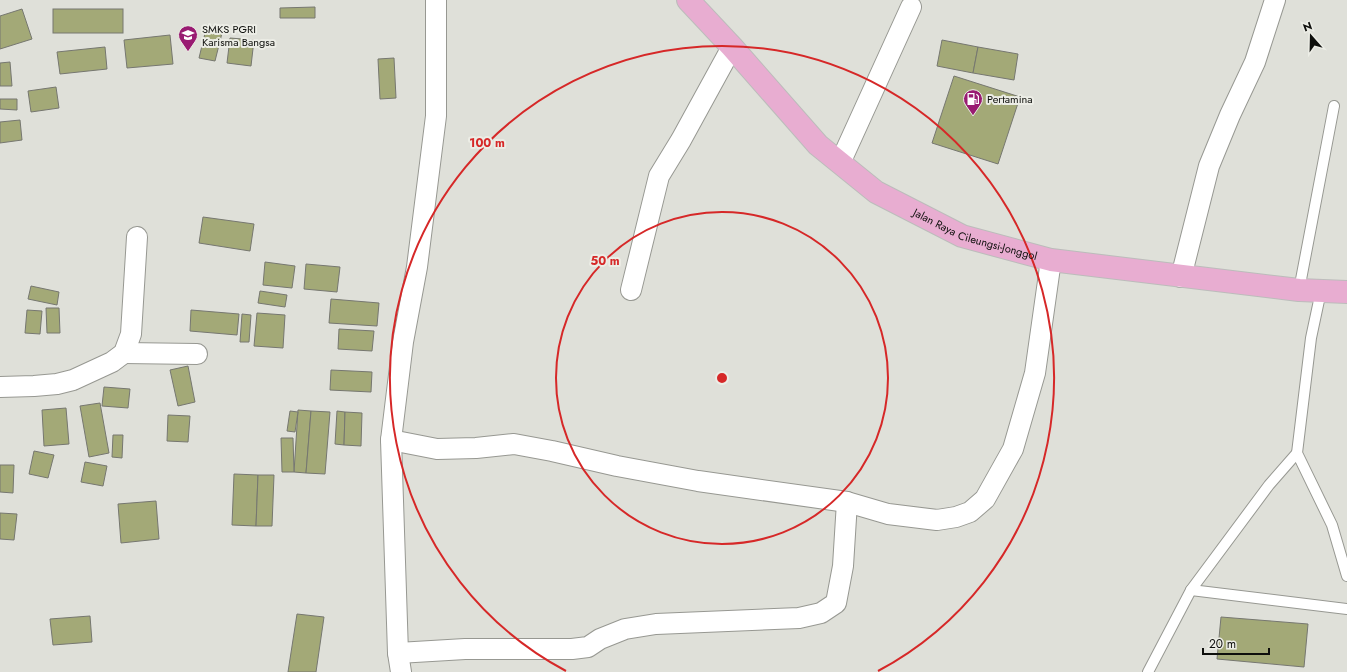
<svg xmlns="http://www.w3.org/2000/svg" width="1347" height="672" font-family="Jost,sans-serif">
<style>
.building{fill:#a3a977;stroke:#767770}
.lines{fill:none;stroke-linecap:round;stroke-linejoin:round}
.lane-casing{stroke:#979892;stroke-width:12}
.street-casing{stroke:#979892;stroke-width:22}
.primary-casing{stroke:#bcbcbb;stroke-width:24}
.lane{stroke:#fff;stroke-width:10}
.street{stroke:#fff;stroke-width:20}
.primary{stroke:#e8add1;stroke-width:22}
.ring{fill:none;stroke:#d62828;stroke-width:2}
.labels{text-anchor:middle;stroke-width:4;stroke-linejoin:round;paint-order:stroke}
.poi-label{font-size:11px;fill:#0e0f0c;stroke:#ecede6;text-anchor:start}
.street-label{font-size:11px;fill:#0e0f0c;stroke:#ecede6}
.centre{fill:#d62828;stroke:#ecede6;stroke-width:2}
.ring-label{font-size:12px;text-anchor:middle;font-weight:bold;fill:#d62828;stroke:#ecede6;stroke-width:4;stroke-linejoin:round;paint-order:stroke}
</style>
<rect width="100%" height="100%" fill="#dfe0d9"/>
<g class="building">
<path d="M315 7V18H280V8Z"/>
<path d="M22 9 32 39 0 49V16Z"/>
<rect x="53" y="9" width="70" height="24"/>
<path d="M207 25 223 29 215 61 199 58Z"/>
<path d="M170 35 173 64 127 68 124 40Z"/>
<path d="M230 38 254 40 251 66 227 63Z"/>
<path d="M942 40 978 47 973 73 937 66Z"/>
<path d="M105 47 107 69 60 74 57 52Z"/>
<path d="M978 47 1018 54 1014 80 973 73Z"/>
<path d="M394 58 396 98 380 99 378 59Z"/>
<path d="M10 62 12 86H0V63Z"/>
<path d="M954 76 1020 97 998 164 932 143Z"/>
<path d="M56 87 59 108 31 112 28 91Z"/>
<path d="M0 99H17V110L0 109Z"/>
<path d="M20 120 22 140 0 143V122Z"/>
<path d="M203 217 254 224 250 251 199 243Z"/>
<path d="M265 262 295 266 292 288 263 285Z"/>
<path d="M306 264 340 267 337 292 304 289Z"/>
<path d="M31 286 59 292 57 305 28 299Z"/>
<path d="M260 291 287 295 285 307 258 303Z"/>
<path d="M331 299 379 303 377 326 329 323Z"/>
<path d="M46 308H59L60 333H47Z"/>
<path d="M27 310 42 311 40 334 25 333Z"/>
<path d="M191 310 239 314 237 335 190 331Z"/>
<path d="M257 313 285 315 283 348 254 346Z"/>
<path d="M242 314 251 315 249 342H240Z"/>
<path d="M339 329 374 331 372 351 338 349Z"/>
<path d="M188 366 195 402 178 406 170 370Z"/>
<path d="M331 370 372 372 371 392 330 390Z"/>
<path d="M104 387 130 389 128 408 102 406Z"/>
<path d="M100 403 109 453 89 457 80 406Z"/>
<path d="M66 408 69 444 44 446 42 410Z"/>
<path d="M298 410 311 411 306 473 294 472Z"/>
<path d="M290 411 298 412 295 432 287 431Z"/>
<path d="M311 411 330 412 325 474 306 473Z"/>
<path d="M337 411 345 412 344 445 335 444Z"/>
<path d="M345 412 362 413 361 446 344 445Z"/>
<path d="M168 415 190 416 188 442 167 441Z"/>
<path d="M113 435H123L122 458 112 457Z"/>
<path d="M281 438H293L294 472H282Z"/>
<path d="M34 451 54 455 48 478 29 474Z"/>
<path d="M85 462 107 466 103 486 81 482Z"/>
<path d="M0 465H14L13 493 0 492Z"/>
<path d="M234 474 258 475 256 526 232 525Z"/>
<path d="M258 475H274L272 526H256Z"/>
<path d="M156 501 159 539 121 543 118 504Z"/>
<path d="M0 513 17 514 14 540 0 539Z"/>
<path d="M297 614 324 617 316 672H288Z"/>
<path d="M90 616 92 642 53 645 50 619Z"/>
<path d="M1221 617 1308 624 1304 667 1217 659Z"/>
</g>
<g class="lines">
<g class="lane-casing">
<g id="lane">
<path d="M1299 290 1334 106"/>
<path d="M1321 291 1311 338 1297 453 1332 525 1347 576"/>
<path d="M1191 590 1347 609"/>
<path d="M1148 672 1191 590 1269 485 1297 453"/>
</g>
</g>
<g class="street-casing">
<g id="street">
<path d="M840 163 911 7"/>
<path d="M1181 277 1209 166 1230 115 1255 62 1275 0"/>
<path d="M631 290 659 176 681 140 732 47"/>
<path d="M124 353 197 354"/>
<path d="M0 387 34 386 57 384 73 380 112 362 124 353 131 334 137 237"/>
<path d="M391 440 437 449 476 448 514 444 552 451 617 466 698 481 847 502 888 514 937 520 956 517 970 512 985 499 1013 449 1035 373 1051 260"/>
<path d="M398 653 465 649H572L588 647 600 639 625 629 656 624 799 618 821 613 836 603 843 566 847 502"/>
<path d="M401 672 398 653 391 440 403 342 417 267 436 116V0"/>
</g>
</g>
<g class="primary-casing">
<g id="primary">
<path id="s1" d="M688 0 732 47 818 145 876 192 962 236 1051 260 1299 290 1347 292"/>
</g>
</g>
<use href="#lane" class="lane"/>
<use href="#street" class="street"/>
<use href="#primary" class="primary"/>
</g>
<g class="ring">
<circle cx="722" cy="378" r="166"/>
<path d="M566 671A332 332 0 1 1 878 671"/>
</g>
<defs>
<g id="school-pin" transform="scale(1)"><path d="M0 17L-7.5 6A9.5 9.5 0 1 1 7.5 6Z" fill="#991b72" stroke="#ecede6"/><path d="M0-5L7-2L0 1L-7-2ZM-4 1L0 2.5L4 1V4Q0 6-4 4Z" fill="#fff"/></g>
<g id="fuel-pin" transform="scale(1)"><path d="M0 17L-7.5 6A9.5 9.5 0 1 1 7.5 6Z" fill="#991b72" stroke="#ecede6"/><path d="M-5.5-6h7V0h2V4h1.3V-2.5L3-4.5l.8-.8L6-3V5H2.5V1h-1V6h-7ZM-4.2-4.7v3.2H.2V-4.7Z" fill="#fff"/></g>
</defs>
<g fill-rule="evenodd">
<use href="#school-pin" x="188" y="35"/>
<use href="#fuel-pin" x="973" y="99"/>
</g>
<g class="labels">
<g class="poi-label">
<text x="202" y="33">SMKS PGRI<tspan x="202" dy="13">Karisma Bangsa</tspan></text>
<text x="987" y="103">Pertamina</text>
</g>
<g class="street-label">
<text dy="4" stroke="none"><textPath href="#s1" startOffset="378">Jalan Raya Cileungsi-Jonggol</textPath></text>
</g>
</g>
<circle cx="722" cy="378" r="6" class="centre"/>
<g class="ring-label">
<text x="487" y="147">100 m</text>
<text x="605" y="265">50 m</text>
</g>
<g transform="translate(1311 36) rotate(340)" stroke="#ecede6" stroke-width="3" paint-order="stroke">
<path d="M0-3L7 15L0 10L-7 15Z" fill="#0e0f0c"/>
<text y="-6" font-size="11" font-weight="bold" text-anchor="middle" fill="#0e0f0c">N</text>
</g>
<path d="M1203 648v6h66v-6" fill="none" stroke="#0e0f0c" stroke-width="2"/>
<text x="1209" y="648" font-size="12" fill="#0e0f0c" stroke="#ecede6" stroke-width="3" paint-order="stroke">20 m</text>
</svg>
